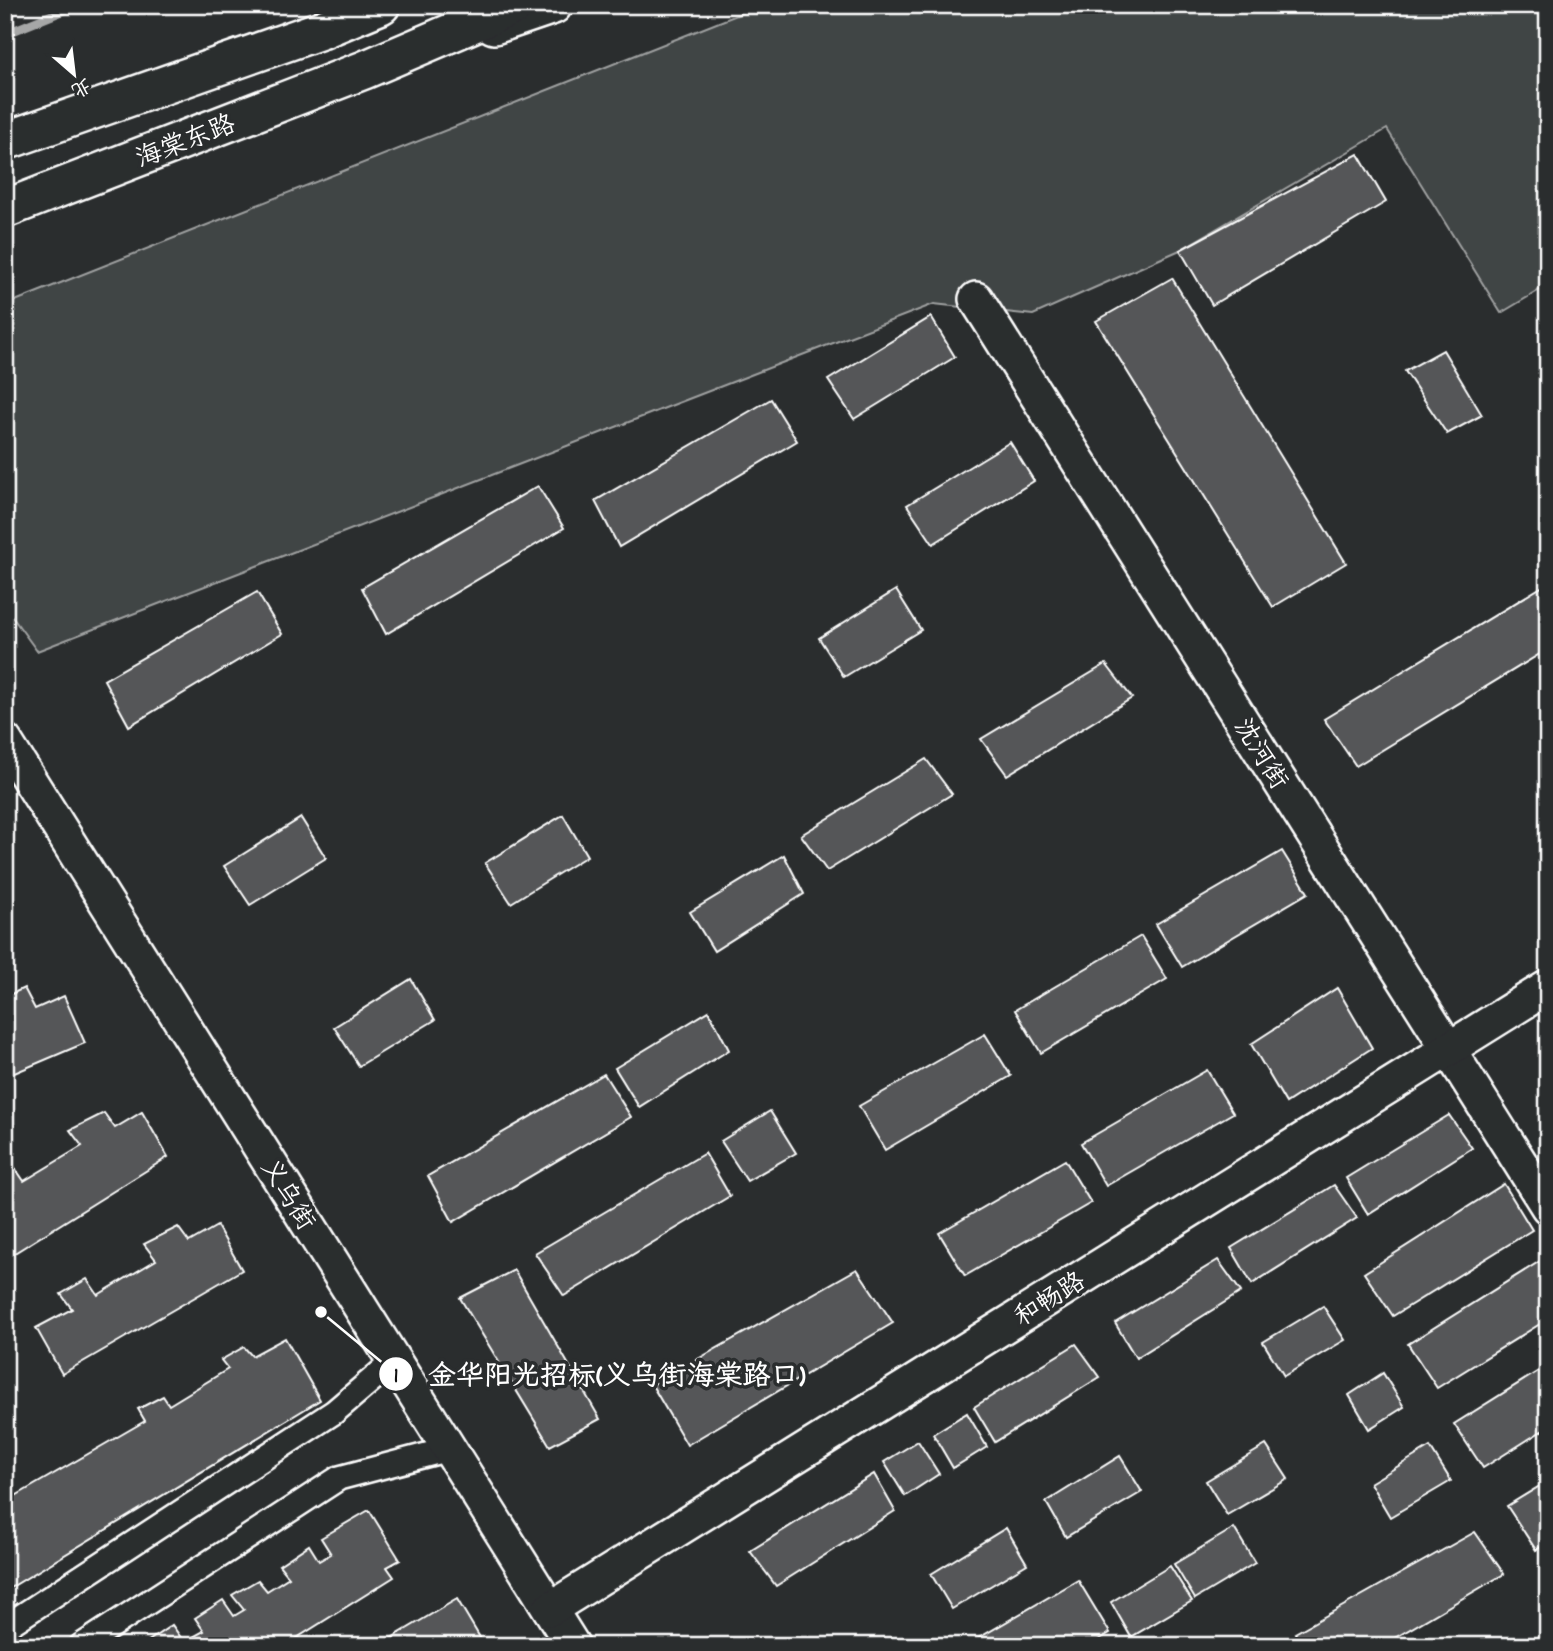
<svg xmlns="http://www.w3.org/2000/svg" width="1553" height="1651" font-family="Dekko,'LXGW WenKai TC',sans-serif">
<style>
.green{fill:#414445;stroke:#a0a2a2;stroke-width:2}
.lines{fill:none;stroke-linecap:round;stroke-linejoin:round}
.stream{stroke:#a6a7a7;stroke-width:9}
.building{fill:#555758;stroke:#fff;stroke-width:2}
.street-casing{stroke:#fff;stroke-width:28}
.secondary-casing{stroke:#fff;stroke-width:38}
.primary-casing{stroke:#fff;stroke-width:42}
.street{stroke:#2a2d2e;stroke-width:23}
.secondary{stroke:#2a2d2e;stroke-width:33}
.primary{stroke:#2a2d2e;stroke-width:37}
.labels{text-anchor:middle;stroke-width:7;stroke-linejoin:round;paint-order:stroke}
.street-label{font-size:26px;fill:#fff;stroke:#2a2d2e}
.leader{fill:none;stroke:#fff;stroke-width:2.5}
.callout-dot{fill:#fff;stroke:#2a2d2e;stroke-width:2.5}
.mark-label{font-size:21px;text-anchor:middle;font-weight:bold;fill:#111}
.callout-label{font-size:28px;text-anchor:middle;font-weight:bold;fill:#fff;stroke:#2a2d2e;stroke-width:7;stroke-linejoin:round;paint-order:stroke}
</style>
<rect width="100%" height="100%" fill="#2a2d2e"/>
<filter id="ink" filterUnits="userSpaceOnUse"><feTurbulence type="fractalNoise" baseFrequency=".0143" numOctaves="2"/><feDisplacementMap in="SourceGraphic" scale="14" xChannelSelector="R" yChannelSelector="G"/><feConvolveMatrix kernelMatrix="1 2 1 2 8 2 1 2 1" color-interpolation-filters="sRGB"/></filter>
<g filter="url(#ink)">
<path class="green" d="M762 5H1548V285L1501 313 1387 129 1180 250 1033 315 934 304 37 651 5 607V305Z"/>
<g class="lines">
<path class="stream" d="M5 34 77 5"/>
</g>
<g class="building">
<path d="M1358 154 1386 202 1212 305 1180 250Z"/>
<path d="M1172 278 1346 563 1273 607 1096 321Z"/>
<path d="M931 317 955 357 854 419 828 380Z"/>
<path d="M1443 350 1482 415 1447 434 1405 371Z"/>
<path d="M771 399 797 441 619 547 595 501Z"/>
<path d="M1010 442 1034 481 933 544 907 505Z"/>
<path d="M538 486 564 528 386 634 362 588Z"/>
<path d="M1548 583V649L1356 766 1324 719Z"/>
<path d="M896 590 921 630 844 677 819 638Z"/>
<path d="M257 592 282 634 129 726 104 680Z"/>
<path d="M1106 664 1132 698 1007 775 981 739Z"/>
<path d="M926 759 952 794 827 871 801 835Z"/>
<path d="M563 815 587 856 511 903 485 863Z"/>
<path d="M301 818 326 858 250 905 224 866Z"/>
<path d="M1282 851 1308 893 1182 967 1156 924Z"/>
<path d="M784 855 804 894 714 951 690 912Z"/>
<path d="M1141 936 1167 979 1041 1053 1015 1010Z"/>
<path d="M411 979 435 1020 359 1066 334 1027Z"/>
<path d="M24 988 35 1009 64 996 85 1043 5 1077V997Z"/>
<path d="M1337 988 1372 1048 1286 1103 1251 1044Z"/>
<path d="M709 1011 729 1050 639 1107 615 1068Z"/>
<path d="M985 1034 1011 1076 885 1150 859 1106Z"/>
<path d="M1207 1070 1233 1113 1106 1186 1081 1143Z"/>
<path d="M604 1074 631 1117 453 1222 428 1176Z"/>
<path d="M770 1111 796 1153 747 1181 721 1141Z"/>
<path d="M142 1112 168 1157 5 1259V1169L13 1165 24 1181 82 1146 70 1130 104 1113 115 1128Z"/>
<path d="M1449 1115 1472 1148 1368 1214 1346 1178Z"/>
<path d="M705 1153 730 1196 564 1296 535 1253Z"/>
<path d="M1065 1160 1091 1203 965 1276 939 1233Z"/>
<path d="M1504 1184 1532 1230 1393 1316 1364 1273Z"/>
<path d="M1334 1185 1357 1218 1252 1284 1231 1248Z"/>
<path d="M217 1226 242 1270 62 1374 36 1328 72 1309 61 1294 87 1279 98 1295 156 1260 144 1244 178 1227 189 1242Z"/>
<path d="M1548 1256V1319L1437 1388 1408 1344Z"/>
<path d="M1218 1260 1241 1292 1136 1358 1115 1323Z"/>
<path d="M857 1269 893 1323 687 1445 652 1385Z"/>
<path d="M514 1270 600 1419 550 1446 460 1298Z"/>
<path d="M1323 1306 1345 1340 1284 1376 1263 1342Z"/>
<path d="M285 1338 320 1400 5 1591V1502L145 1421 138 1409 163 1396 169 1405 228 1369 221 1360 244 1347 252 1356Z"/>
<path d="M1076 1344 1100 1377 995 1442 974 1407Z"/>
<path d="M1548 1365V1427L1483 1468 1454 1424Z"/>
<path d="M1383 1373 1404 1407 1369 1429 1349 1395Z"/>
<path d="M967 1413 987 1447 953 1468 933 1434Z"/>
<path d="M918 1441 939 1474 905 1496 884 1462Z"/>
<path d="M1266 1445 1288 1479 1227 1515 1206 1481Z"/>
<path d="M1430 1447 1451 1481 1390 1517 1370 1483Z"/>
<path d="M1120 1456 1142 1492 1066 1537 1046 1502Z"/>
<path d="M874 1474 895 1511 776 1586 750 1551Z"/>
<path d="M1548 1481V1542L1536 1550 1507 1506Z"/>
<path d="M369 1510 400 1560 387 1567 394 1577 284 1646H149L147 1642 172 1625 184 1642 204 1631 195 1618 223 1600 234 1616 244 1610 232 1595 258 1580 267 1591 289 1577 279 1565 309 1545 319 1561 331 1554 321 1538Z"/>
<path d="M1006 1528 1027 1564 952 1609 931 1574Z"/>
<path d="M1234 1528 1255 1563 1195 1599 1174 1564Z"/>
<path d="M1475 1532 1504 1574 1381 1646H1303L1295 1633Z"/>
<path d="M1170 1566 1192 1601 1131 1637 1111 1602Z"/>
<path d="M1078 1580 1110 1633 1088 1646H965Z"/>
<path d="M457 1599 485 1646H378Z"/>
</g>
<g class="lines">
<g class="street-casing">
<g id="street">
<path d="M5 1627 334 1412 394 1361"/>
<path d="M81 1646 339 1478 449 1449"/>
</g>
</g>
<g class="secondary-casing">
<g id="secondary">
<path d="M976 299 1548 1207"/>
<path d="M5 741 573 1646"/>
<path d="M550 1609 1548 987"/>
</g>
</g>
<g class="primary-casing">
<g id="primary">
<path d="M494 25 553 5"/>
<path d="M5 141 321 30 381 5"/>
<path d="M5 209 364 70 516 5"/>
</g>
</g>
<use href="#street" class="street"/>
<use href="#secondary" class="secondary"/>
<use href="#primary" class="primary"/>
</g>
</g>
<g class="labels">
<g class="street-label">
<text transform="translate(185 140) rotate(-21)" y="9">海棠东路</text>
<text transform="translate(1262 753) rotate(58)" y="9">沈河街</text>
<text transform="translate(289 1194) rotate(58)" y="9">义乌街</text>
<text transform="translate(1049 1298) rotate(-32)" y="9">和畅路</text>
</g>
</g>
<path class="leader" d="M321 1312L396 1374"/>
<g class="callout-dot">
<circle cx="321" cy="1312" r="7"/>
<circle cx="396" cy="1374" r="18"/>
</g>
<g class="mark-label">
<text x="396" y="1382">1</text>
</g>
<g class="callout-label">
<text x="617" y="1384">金华阳光招标(义乌街海棠路口)</text>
</g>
<rect width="1553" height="1651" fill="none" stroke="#2a2d2e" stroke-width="28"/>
<rect x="14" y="14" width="1525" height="1623" fill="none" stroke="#fff" stroke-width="2.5" filter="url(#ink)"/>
<g transform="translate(74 74) rotate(152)" stroke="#2a2d2e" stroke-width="5" paint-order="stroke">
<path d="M0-5L12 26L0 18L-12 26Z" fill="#ffffff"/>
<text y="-10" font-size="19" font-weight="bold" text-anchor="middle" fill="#ffffff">北</text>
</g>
</svg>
